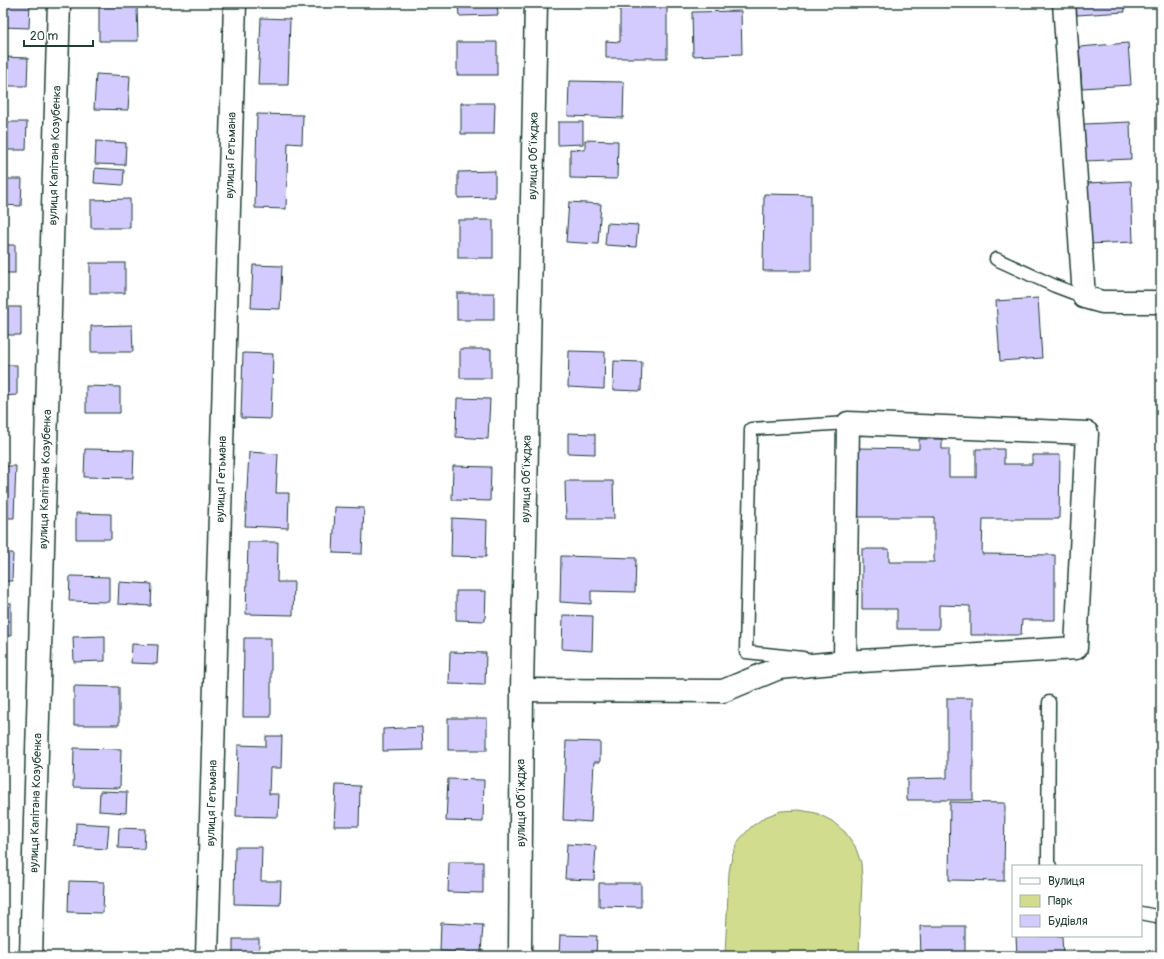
<svg xmlns="http://www.w3.org/2000/svg" width="1164" height="959" font-family="Pangolin,sans-serif">
<style>
.green{fill:#d1dc8f;stroke:#788c62}
.building{fill:#d3cbfd;stroke:#1f3d34}
.lines{fill:none;stroke-linecap:round;stroke-linejoin:round}
.service-casing{stroke:#1f3d34;stroke-width:15}
.minor-casing{stroke:#1f3d34;stroke-width:25}
.service{stroke:#fff;stroke-width:12}
.minor{stroke:#fff;stroke-width:22}
.labels{text-anchor:middle;stroke-width:3.5;stroke-linejoin:round;paint-order:stroke}
.street-label{font-size:12px;fill:#1f3d34;stroke:#fff}
</style>
<rect width="100%" height="100%" fill="#fff"/>
<filter id="ink" filterUnits="userSpaceOnUse"><feTurbulence type="fractalNoise" baseFrequency=".025" numOctaves="2"/><feDisplacementMap in="SourceGraphic" scale="8" xChannelSelector="R" yChannelSelector="G"/><feConvolveMatrix kernelMatrix="1 2 1 2 8 2 1 2 1" color-interpolation-filters="sRGB"/></filter>
<g filter="url(#ink)">
<path class="green" d="M799 810 816 813 832 821 845 832 855 846 861 863 862 879 859 956H725L729 872 732 856 739 840 751 827 765 817 781 811Z"/>
<g class="building">
<path d="M3 3H30L29 28 3 27Z"/>
<rect x="257" y="3" width="40" height="4"/>
<path d="M458 3H497L498 15 459 16Z"/>
<path d="M620 3H647V5H667V58H606V41L620 42Z"/>
<path d="M1076 3H1124L1125 12 1077 15Z"/>
<path d="M99 6H137L138 41H99Z"/>
<path d="M741 11 742 54 693 56 692 12Z"/>
<path d="M261 18 290 19 288 85H258Z"/>
<rect x="457" y="42" width="40" height="33"/>
<path d="M1128 43 1131 85 1082 88 1079 47Z"/>
<path d="M3 57 28 58 27 86H3Z"/>
<path d="M96 74 130 76 128 110 94 109Z"/>
<path d="M569 81 624 82 623 118 568 116Z"/>
<path d="M461 103H495L494 134H461Z"/>
<path d="M257 114 303 115 302 144 288 143 286 209 255 208Z"/>
<path d="M3 122H27L26 150H3Z"/>
<path d="M558 122H583V144L558 145Z"/>
<path d="M1130 122 1131 159 1086 161 1084 124Z"/>
<path d="M585 140 618 141 617 179 570 178V149L585 150Z"/>
<path d="M96 141 126 143 125 165 95 164Z"/>
<path d="M95 168 124 170 123 185 94 183Z"/>
<path d="M495 171V197L458 198V172Z"/>
<path d="M3 179H22L21 206 3 205Z"/>
<path d="M1131 181 1133 242 1088 244 1086 183Z"/>
<path d="M764 194 811 195V271H763Z"/>
<path d="M130 199V228H91V200Z"/>
<path d="M569 202 601 204 598 244 566 242Z"/>
<rect x="458" y="220" width="35" height="38"/>
<path d="M607 223 638 225 636 247 605 245Z"/>
<rect x="3" y="245" width="12" height="28"/>
<rect x="90" y="263" width="35" height="30"/>
<path d="M253 265 282 266 280 309 251 308Z"/>
<rect x="457" y="293" width="37" height="27"/>
<path d="M1038 298 1042 358 1000 361 996 301Z"/>
<rect x="3" y="307" width="18" height="28"/>
<path d="M132 325 133 352H91V326Z"/>
<rect x="460" y="349" width="31" height="29"/>
<path d="M569 351 605 352 604 389 568 387Z"/>
<path d="M243 353 273 354 271 419 241 418Z"/>
<path d="M614 361 642 362 641 391 613 390Z"/>
<path d="M3 365H17V395L3 396Z"/>
<path d="M86 386 120 387V413H86Z"/>
<path d="M457 398 490 399 488 439 456 437Z"/>
<path d="M568 433 595 434V454L568 453Z"/>
<path d="M919 439H942V449H949V477H976V449H1004V464H1032V455H1060L1059 519H983L982 554 1055 555V620H1022L1021 635H970V606L939 605V629H897V609H862V549H889V562H934V517H858V448L919 449Z"/>
<path d="M85 449 134 450 133 478 84 477Z"/>
<path d="M249 452 278 454 276 493H289L288 528 245 526Z"/>
<path d="M3 466H16L14 518H3Z"/>
<path d="M453 466 491 467 490 501 452 500Z"/>
<path d="M565 481H613L614 519H566Z"/>
<path d="M335 507 364 508 362 554 333 553Z"/>
<path d="M76 513 111 514V539H76Z"/>
<path d="M452 518 487 520 486 557 451 556Z"/>
<path d="M248 542H278L277 582H294L293 615 246 614Z"/>
<path d="M3 553H13L12 581H3Z"/>
<path d="M561 556 636 558 635 592 591 591V604L560 602Z"/>
<path d="M70 576 109 577V602L69 601Z"/>
<path d="M119 582 152 584 151 606 118 604Z"/>
<path d="M456 591H486L485 621 456 620Z"/>
<rect x="3" y="603" width="8" height="33"/>
<path d="M563 615 593 616 592 651 562 649Z"/>
<path d="M105 636V661L74 662 73 637Z"/>
<path d="M244 638H271V717H243Z"/>
<path d="M132 644 158 645 157 664 131 663Z"/>
<path d="M450 652 486 653 485 685 449 684Z"/>
<rect x="3" y="676" width="3" height="30"/>
<path d="M74 686 119 687V725H74Z"/>
<path d="M947 698H973V800H907V779L947 778Z"/>
<rect x="448" y="718" width="39" height="32"/>
<path d="M422 727 423 750 383 751V729Z"/>
<rect x="3" y="736" width="2" height="30"/>
<path d="M266 736H282L281 768H270L269 794H279L278 817 236 816 238 745 266 746Z"/>
<path d="M566 741 600 742V762H594L591 822 563 820Z"/>
<path d="M74 748 121 749 120 788 73 787Z"/>
<path d="M448 779 484 780 483 822 446 821Z"/>
<path d="M336 785 360 786 359 826H334Z"/>
<path d="M100 791 127 792 126 813 99 811Z"/>
<path d="M950 802 1005 803 1004 881 949 880Z"/>
<path d="M76 823 109 825 107 849 75 847Z"/>
<path d="M119 828 145 829 144 849 118 848Z"/>
<path d="M567 844 596 846 594 880 565 879Z"/>
<path d="M235 847H262L261 881H281L280 905 234 904Z"/>
<path d="M449 862H483V893L448 892Z"/>
<path d="M69 881 104 882 103 913 68 912Z"/>
<path d="M599 883H641V907L599 906Z"/>
<path d="M441 923 483 925 481 953 440 951Z"/>
<path d="M920 926H965V956H921Z"/>
<path d="M560 935 597 936 596 956H559Z"/>
<path d="M1016 936H1062L1063 956H1017Z"/>
<rect x="233" y="939" width="26" height="17"/>
<path d="M72 952 105 953V956H72Z"/>
</g>
<g class="lines">
<g class="service-casing">
<g id="service">
<path d="M996 259 1055 286 1084 297"/>
<path d="M803 658 746 652 751 429 848 423"/>
<path d="M1049 702 1048 864 1050 866"/>
<path d="M1141 913 1161 917"/>
</g>
</g>
<g class="minor-casing">
<g id="minor">
<path d="M1064 3 1084 297 1102 302H1161"/>
<path d="M522 690 723 691 779 668 845 662 1076 648 1087 433 848 423 845 662"/>
<path id="s1" d="M31 956 59 3"/>
<path id="s2" d="M207 956 235 3"/>
<path d="M520 956 522 690 536 3"/>
</g>
</g>
<use href="#service" class="service"/>
<use href="#minor" class="minor"/>
</g>
</g>
<g class="labels">
<g class="street-label">
<text dy="4" stroke="none"><textPath href="#s1" startOffset="801">вулиця Капітана Козубенка</textPath></text>
<text dy="4" stroke="none"><textPath href="#s2" startOffset="801">вулиця Гетьмана</textPath></text>
<text transform="translate(533 156) rotate(-89)" y="4">вулиця Обʼїжджа</text>
<text transform="translate(526 479) rotate(-89)" y="4">вулиця Обʼїжджа</text>
<text dy="4" stroke="none"><textPath href="#s1" startOffset="477">вулиця Капітана Козубенка</textPath></text>
<text dy="4" stroke="none"><textPath href="#s2" startOffset="477">вулиця Гетьмана</textPath></text>
<text dy="4" stroke="none"><textPath href="#s1" startOffset="153">вулиця Капітана Козубенка</textPath></text>
<text dy="4" stroke="none"><textPath href="#s2" startOffset="153">вулиця Гетьмана</textPath></text>
<text transform="translate(521 803) rotate(-90)" y="4">вулиця Обʼїжджа</text>
</g>
</g>
<rect width="1164" height="959" fill="none" stroke="#fff" stroke-width="16"/>
<rect x="8" y="8" width="1148" height="943" fill="none" stroke="#1f3d34" stroke-width="1.5" filter="url(#ink)"/>
<rect x="1012" y="865" width="130" height="72" fill="#ffffff" stroke="#a5b1ae"/>
<rect x="1020" y="878" width="20" height="6" fill="#ffffff" stroke="#a5b1ae"/>
<text x="1048" y="885" font-size="12" fill="#1f3d34">Вулиця</text>
<rect x="1020" y="895" width="20" height="12" fill="#d1dc8f" stroke="#a5b1ae"/>
<text x="1048" y="905" font-size="12" fill="#1f3d34">Парк</text>
<rect x="1020" y="915" width="20" height="12" fill="#d3cbfd" stroke="#a5b1ae"/>
<text x="1048" y="925" font-size="12" fill="#1f3d34">Будівля</text>
<path d="M24 40v6h69v-6" fill="none" stroke="#1f3d34" stroke-width="2"/>
<text x="30" y="40" font-size="12" fill="#1f3d34" stroke="#ffffff" stroke-width="3" paint-order="stroke">20 m</text>
</svg>
